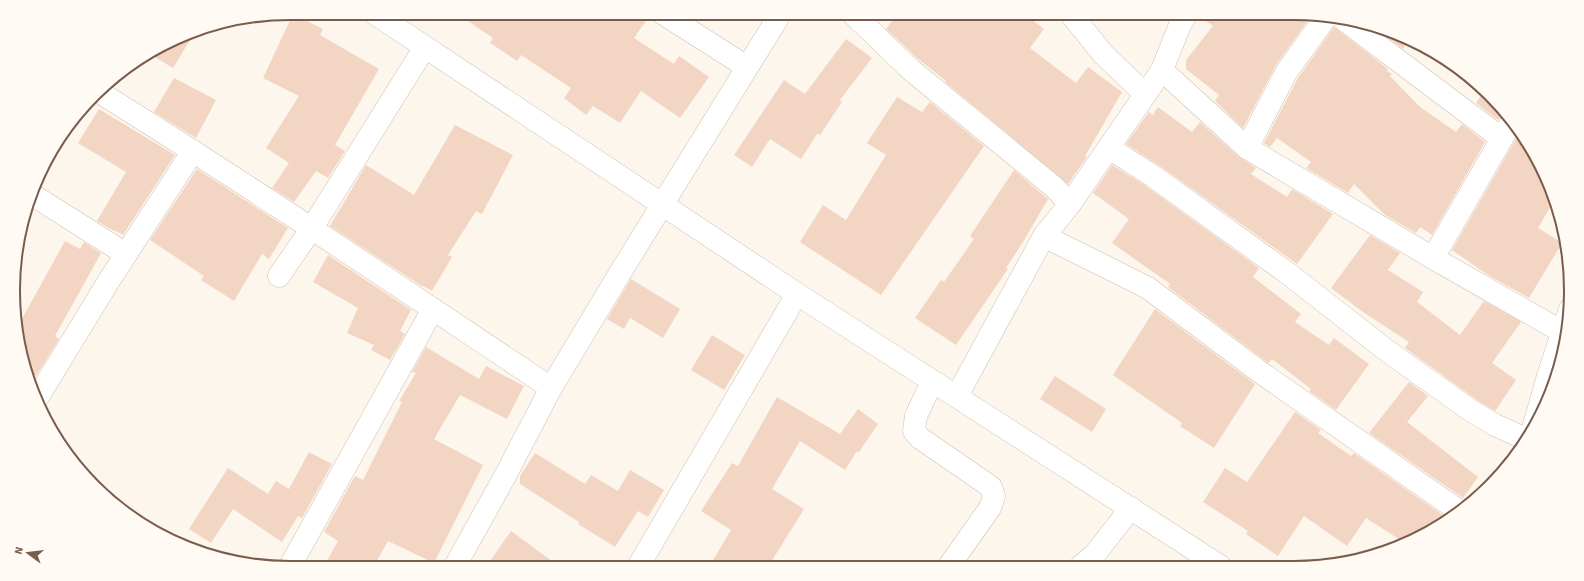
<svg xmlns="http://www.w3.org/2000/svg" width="1584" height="581" font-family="'Source Sans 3',sans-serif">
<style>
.building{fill:#f3d5c3}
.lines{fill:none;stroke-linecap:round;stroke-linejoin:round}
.minor-casing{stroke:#d1beb0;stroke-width:23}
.minor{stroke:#fff;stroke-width:22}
.rim{fill:none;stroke:#7a5c4d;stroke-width:2}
</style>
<rect width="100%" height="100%" fill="#fdf6ec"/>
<g class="building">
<path d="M456 13H650V15L634 38 674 64 679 56 709 77 680 118 641 91 620 123 593 106 586 115 564 98 571 88 521 55 517 61 490 43 493 38Z"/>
<path d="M898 13H1023L1044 29 1030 48 1076 83 1088 67 1122 92 1085 156 1087 157 1068 184 945 82 946 81 917 58 886 29Z"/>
<path d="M1199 13H1294L1312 15 1276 65 1243 128 1215 101 1219 95 1186 69V60L1213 26 1199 16Z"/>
<path d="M293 14 323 29 320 35 379 69 335 145 345 151 328 178 316 171 294 202 272 188 289 163 266 148 299 96 263 78Z"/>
<path d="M1371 25 1410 39 1403 49Z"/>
<path d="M1334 27 1388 69 1387 71 1392 74 1390 76 1420 107 1456 132 1462 124 1485 142 1432 235 1420 227 1416 233 1385 215 1354 184 1348 193 1306 168 1311 162 1277 138 1270 147 1264 143 1298 78Z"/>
<path d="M196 30 173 68 148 53 152 50Z"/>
<path d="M846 39 872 58 840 100 842 102 820 135 817 134 801 159 770 139 752 167 734 155 784 80 805 94Z"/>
<path d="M174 78 216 100 196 138 154 112Z"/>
<path d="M1484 91 1505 111 1498 120 1476 103Z"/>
<path d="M897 97 922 112 930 102 984 146 881 295 800 242 823 205 846 220 886 155 867 143Z"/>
<path d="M1158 107 1192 132 1200 122 1239 157 1256 168 1251 174 1287 197 1292 189 1333 214 1297 264 1160 166 1126 144 1149 112 1153 115Z"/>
<path d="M99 109 175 155 123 235 114 230V231L97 221 126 172 78 143Z"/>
<path d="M455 125 513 155 482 214 476 211 448 255 452 257 432 291 423 286V287L330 226 366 165 414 195Z"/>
<path d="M1520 132 1534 152 1555 199 1538 228 1562 243 1529 298 1488 275 1452 250Z"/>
<path d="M1112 165 1146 186 1259 268 1253 277 1301 314 1295 322 1329 345 1334 338 1369 364 1336 410 1309 391 1311 389 1272 359 1269 363 1267 362 1168 287 1170 284 1112 243 1129 219 1093 193Z"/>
<path d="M197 169 288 228 269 259 262 254 234 301 201 280 204 276 150 240Z"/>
<path d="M1014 170 1048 199 1023 242 1006 268 1008 269 956 345 915 318 941 280 944 282 974 239 970 236Z"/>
<path d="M1370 235 1400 253 1388 270 1423 292 1417 302 1460 335 1484 301 1521 322 1492 363 1516 380 1495 411 1477 400 1405 348 1409 342 1363 312 1331 288Z"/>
<path d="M65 241 80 249 84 242 101 253 55 336 59 339 36 376 26 370 18 345V326Z"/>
<path d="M328 255 411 310 400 331 405 334 390 360 371 350 374 345 347 333 358 308 313 282Z"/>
<path d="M631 279 680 309 663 338 630 318 624 329 607 319Z"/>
<path d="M1155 309 1255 384 1214 448 1180 426 1182 423 1113 375Z"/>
<path d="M712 335 745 355 724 390 691 370Z"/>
<path d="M426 347 479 379 486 366 524 386 507 419 460 395 434 439 483 465 434 563 388 541 373 568H323L338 541 324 532 355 476 363 480 402 402 399 401 416 373 412 372Z"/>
<path d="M1055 376 1106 409 1092 432 1040 399Z"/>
<path d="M1409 382 1428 396 1407 422 1478 477 1463 498 1369 433Z"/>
<path d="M777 397 840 434 858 409 878 424 859 452 857 451 845 470 800 441 772 489 804 509 768 567H709L731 530 701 511 732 463 738 466Z"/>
<path d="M1295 412 1321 430 1318 433 1351 456 1354 453 1447 518 1416 539 1405 543 1366 518 1347 546 1304 516 1278 556 1246 534 1248 531 1203 502 1225 468 1247 482Z"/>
<path d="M309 452 332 464 302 518 298 516 282 542 233 509 211 543 189 529 228 468 268 494 276 481 289 489Z"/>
<path d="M535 453 585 484 591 475 618 491 630 470 664 490 648 517 638 511 615 547 578 524 579 522 520 484V476Z"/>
<path d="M511 531 560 567 485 568Z"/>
</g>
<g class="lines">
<g class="minor-casing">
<g id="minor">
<path d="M374 13 797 294 1220 566"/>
<path d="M662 13 747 67"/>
<path d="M852 13 911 70 1054 187 1070 204"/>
<path d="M1070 13 1104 55 1145 94"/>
<path d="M1343 19 1501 138"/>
<path d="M1162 70 1247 148 1433 258 1566 334"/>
<path d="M99 92C252 187 401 288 551 388"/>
<path d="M1109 148 1153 176 1290 275 1386 350 1470 410 1495 425 1526 439"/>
<path d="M1247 148 1287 71 1326 17"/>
<path d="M31 194 126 254"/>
<path d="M1044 236 1148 288 1260 372 1459 511"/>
<path d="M1433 258 1512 121"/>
<path d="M279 276 312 228 425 47"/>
<path d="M932 382 916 416 914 431 920 438 991 487 994 496 990 508 949 566"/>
<path d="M957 396 1044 236 1070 204 1162 70 1180 25 1187 13"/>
<path d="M36 400 110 279 193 151"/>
<path d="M1532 432 1548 376 1570 309"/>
<path d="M1081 566 1095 554 1131 508"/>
<path d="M638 567 797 294"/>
<path d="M289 568 433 309"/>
<path d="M454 568 504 478 551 388 620 273 781 13"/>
</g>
</g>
<use href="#minor" class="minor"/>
</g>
<path d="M0 0H1584V581H0ZM290 20H1294A270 270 0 0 1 1564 290V291A270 270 0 0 1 1294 561H290A270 270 0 0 1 20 291V290A270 270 0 0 1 290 20Z" fill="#fffaf3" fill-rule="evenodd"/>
<path class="rim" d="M290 20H1294A270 270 0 0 1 1564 290V291A270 270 0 0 1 1294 561H290A270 270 0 0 1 20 291V290A270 270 0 0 1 290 20Z"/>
<g transform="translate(28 553) rotate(285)" stroke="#fffaf3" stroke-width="3" paint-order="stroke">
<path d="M0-3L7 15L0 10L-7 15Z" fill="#7a5c4d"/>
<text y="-6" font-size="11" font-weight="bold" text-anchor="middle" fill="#7a5c4d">N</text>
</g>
</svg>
